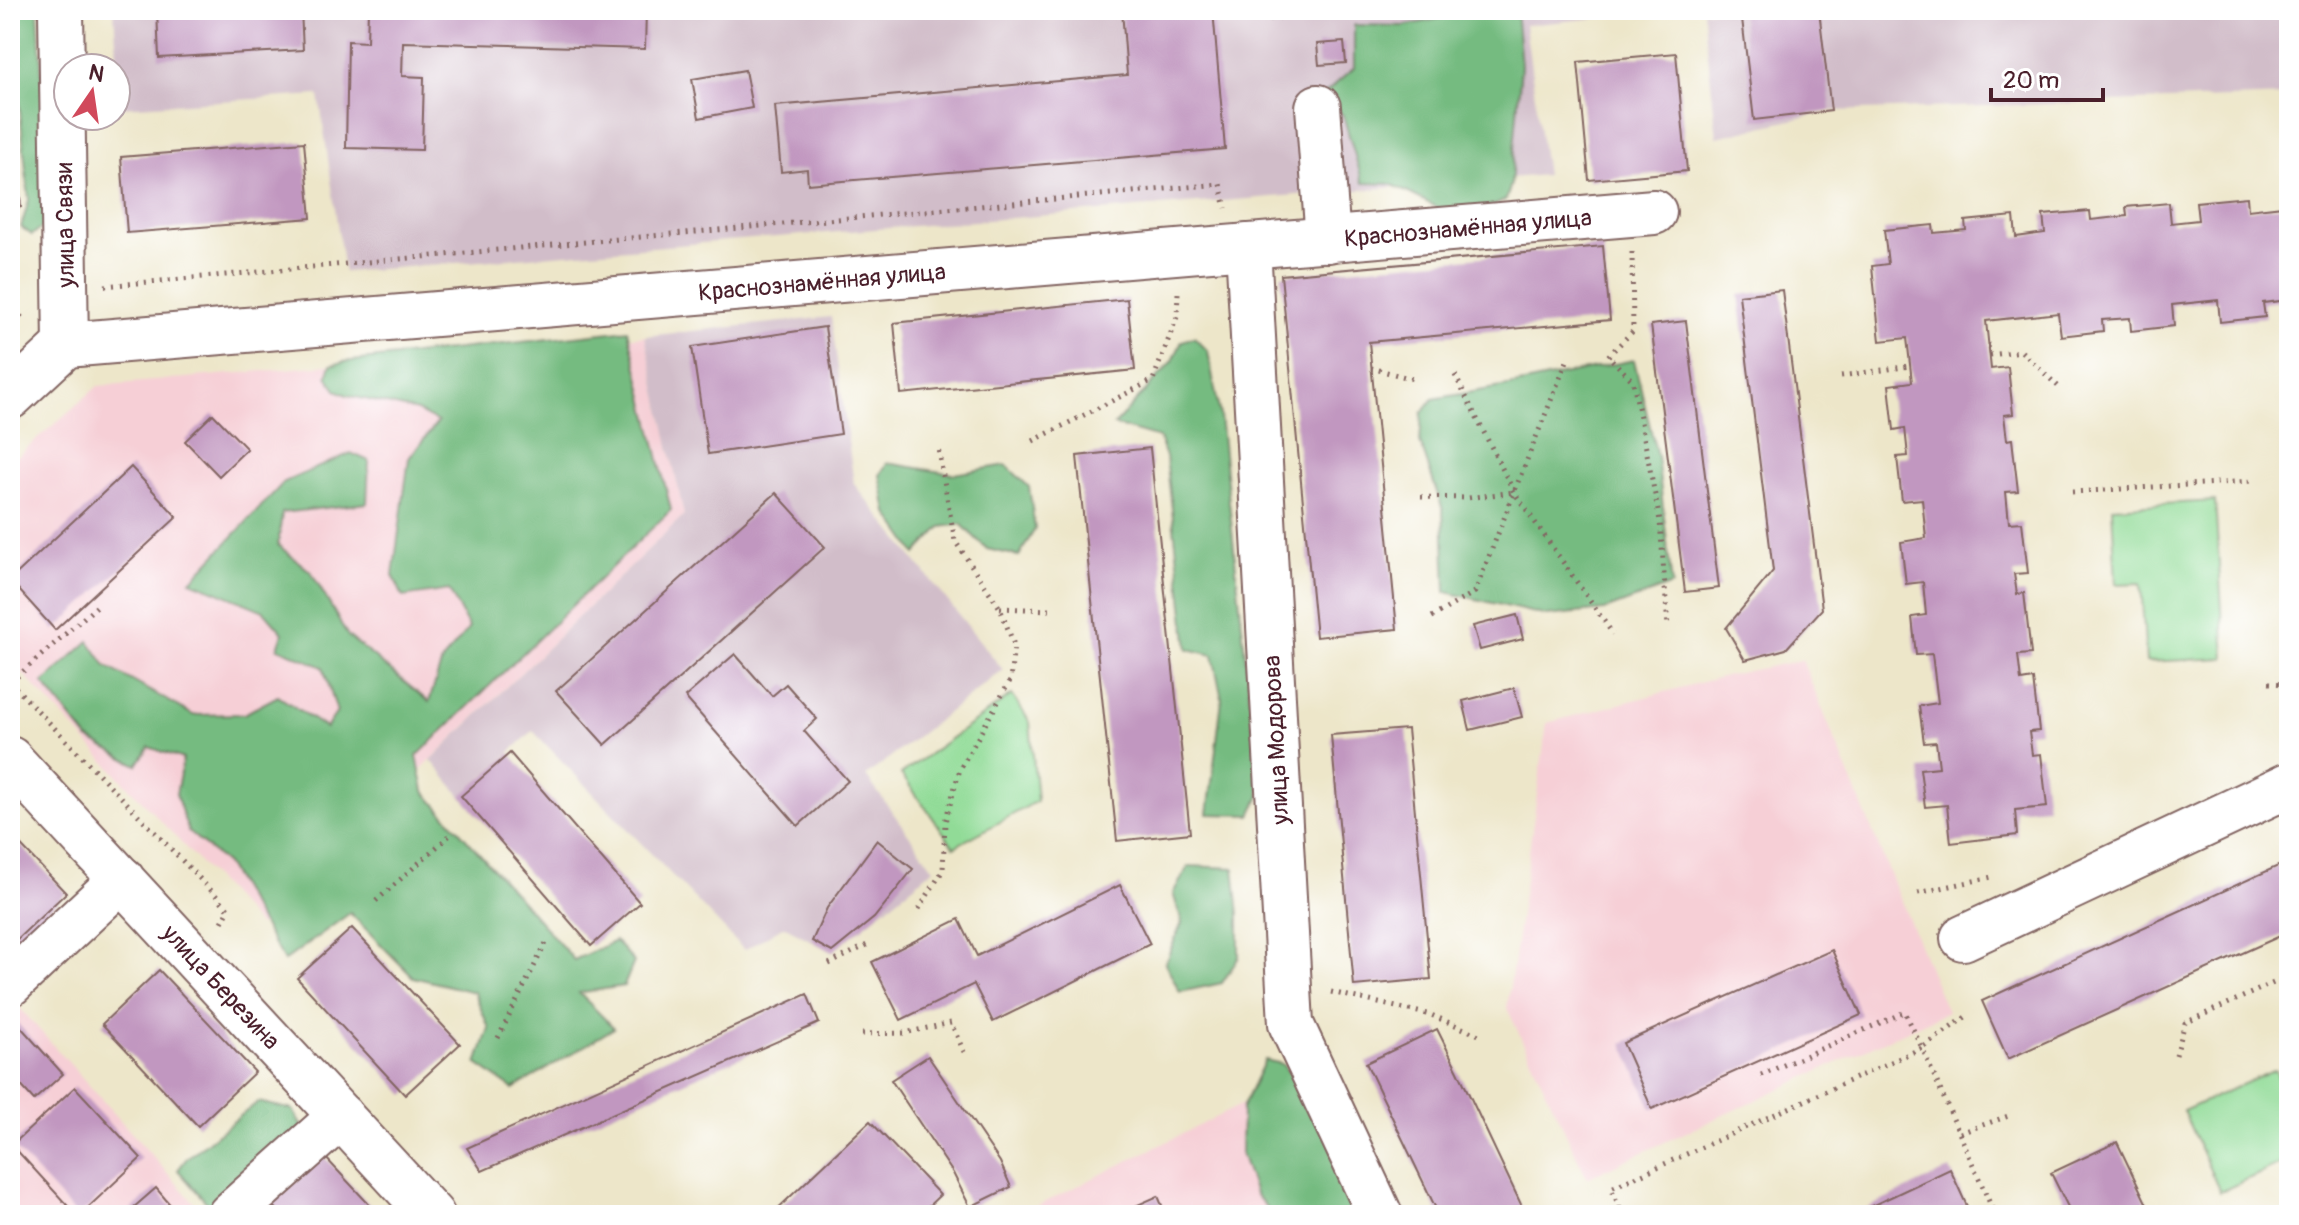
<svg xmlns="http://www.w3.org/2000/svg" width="2299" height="1225" font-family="Pangolin,sans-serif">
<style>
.built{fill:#f6cfd6}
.industrial{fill:#d1bdc9}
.green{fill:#91db97;stroke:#6e7d61;stroke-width:2}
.forest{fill:#74bb80;stroke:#5f6d56;stroke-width:2}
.building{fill:#c197c0}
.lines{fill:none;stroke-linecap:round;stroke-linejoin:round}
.minor-casing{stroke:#836562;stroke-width:48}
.path{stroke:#836562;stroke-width:5;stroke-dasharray:2 6;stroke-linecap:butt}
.minor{stroke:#fff;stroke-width:44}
.labels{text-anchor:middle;stroke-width:6;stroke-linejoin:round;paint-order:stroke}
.street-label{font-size:24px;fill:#4a1f2b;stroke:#fff}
</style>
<rect width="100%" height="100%" fill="#fff"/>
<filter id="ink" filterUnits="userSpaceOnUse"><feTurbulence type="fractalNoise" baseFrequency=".0125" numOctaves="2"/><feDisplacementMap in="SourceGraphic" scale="16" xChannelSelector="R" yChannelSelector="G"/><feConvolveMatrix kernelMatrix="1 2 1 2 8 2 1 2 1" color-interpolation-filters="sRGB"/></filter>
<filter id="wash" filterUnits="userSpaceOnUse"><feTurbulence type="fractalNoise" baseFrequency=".006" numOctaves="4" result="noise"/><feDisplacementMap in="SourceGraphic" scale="32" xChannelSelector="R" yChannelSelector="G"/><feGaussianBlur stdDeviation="1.8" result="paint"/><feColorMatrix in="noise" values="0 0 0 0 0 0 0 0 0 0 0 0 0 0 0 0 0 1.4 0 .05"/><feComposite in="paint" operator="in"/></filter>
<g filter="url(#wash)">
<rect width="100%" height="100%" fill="#ede6c9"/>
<g class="built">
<path d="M645 336 684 515 259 926 10 660V463L98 386Z"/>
<path d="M1802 660 1947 1012 1587 1178 1507 1008 1547 723 1729 675Z"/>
<path d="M10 997 205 1215H10Z"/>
<path d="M1287 1082 1348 1215H1019Z"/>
</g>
<g class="industrial">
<path d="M114 10H1679L1525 25 1546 175 344 272 319 95 120 107Z"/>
<path d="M1703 10H2289V96L1831 111 1717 137Z"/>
<path d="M831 317 854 484 1003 670 866 776 934 869 832 952 784 926 744 950 533 731 461 796 431 760 684 515 645 336Z"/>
</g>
<g class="green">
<path d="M2215 501 2225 658 2146 662 2141 583 2116 584 2112 507Z"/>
<path d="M1012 695 1030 722 1037 801 954 847 901 774Z"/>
<path d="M2275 1070 2289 1100V1160L2220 1192 2183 1111Z"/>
</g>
<g class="forest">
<path d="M10 10H38L50 221 32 235 21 227 29 200Z"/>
<path d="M1480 10H1516L1521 66 1511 184 1506 200 1491 207 1448 213 1391 184 1363 183 1343 115 1322 96 1354 68V25L1404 26Z"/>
<path d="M628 330 671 510 417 756 424 791 574 960 615 941 634 962 624 986 579 993 614 1028 513 1089 477 1064 489 1028 474 992 413 977 350 913 284 961 226 864 188 831 176 794 183 759 149 747 137 765 88 739 43 683 89 641 106 666 193 715 244 714 278 696 326 728 337 712 323 667 278 648 283 633 264 611 191 581 284 482 351 453 369 461 367 503 282 513 278 545 311 572 348 636 429 702 442 661 469 628 449 590 403 597 393 575 409 458 438 422 417 411 347 395 336 390 327 376 331 365 343 362Z"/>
<path d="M1194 337 1208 351 1220 416 1260 796 1251 815 1208 814 1222 699 1213 655 1188 649 1166 457 1159 438 1114 425 1173 361 1182 341Z"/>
<path d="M1634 360 1657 456 1672 585 1605 610 1547 616 1446 592 1443 510 1420 442 1422 413 1433 399 1519 384Z"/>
<path d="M887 463 954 474 1006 465 1029 487 1035 529 1019 556 987 549 961 524 941 527 916 554 887 512 880 475Z"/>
<path d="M1189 866 1234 868 1239 914V957L1222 983 1180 992 1165 963 1182 923 1173 893Z"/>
<path d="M1265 1060 1282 1064 1313 1103 1368 1215H1273L1255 1194 1241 1153 1242 1108Z"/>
<path d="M258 1102 293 1110 303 1128 214 1211 178 1170 187 1158Z"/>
</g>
<g id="blocks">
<g class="building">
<path d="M157 10H301L303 50 159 58Z"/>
<path d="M368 10H646L645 49 403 42 402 76 424 77 422 150 346 148 348 41 367 42Z"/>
<path d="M1122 10H1213L1225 149 808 184 807 169 781 172 775 106 1127 75Z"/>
<path d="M1243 10H1342V12L1245 23Z"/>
<path d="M1741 10H1819L1831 111 1754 120Z"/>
<path d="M1344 42 1346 63 1319 65 1317 44Z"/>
<path d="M1676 53 1687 171 1589 180 1578 62Z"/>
<path d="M745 70 752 108 699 118 692 79Z"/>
<path d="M10 121H12L21 207 10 208Z"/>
<path d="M304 142 311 218 127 233 121 157Z"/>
<path d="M2289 195V300L2263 303 2265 317 2220 322 2218 300 2172 305 2174 326 2131 331 2130 318 2102 320 2103 331 2061 336 2058 313 1986 321 1991 369 2008 367 2013 414 2004 415 2007 440 2012 439 2018 491 2006 492 2009 523 2022 522 2028 573 2014 574 2017 594 2024 593 2031 654 2018 655 2021 681 2033 679 2039 731 2029 732 2032 755 2041 754 2047 807 2015 810 2017 835 1951 843 1947 805 1925 807 1920 769 1939 767 1936 742 1924 743 1919 706 1938 703 1932 654 1916 655 1912 617 1926 615 1923 582 1906 584 1901 542 1926 538 1922 499 1902 501 1897 457 1908 456 1905 428 1894 430 1889 385 1912 382 1907 338 1880 341 1872 266 1888 264 1884 230 1933 225 1934 233 1966 230 1965 221 2014 216 2016 237 2045 233 2043 215 2090 211 2091 220 2127 216 2126 207 2169 203 2171 223 2198 220 2196 202 2247 197 2248 210 2282 206V196Z"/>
<path d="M1603 246 1610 320 1369 342 1397 629 1316 637 1281 275Z"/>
<path d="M1782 290 1822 609 1786 649 1745 660 1726 628 1773 571 1739 295Z"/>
<path d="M1127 299 1135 370 901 394 894 323Z"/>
<path d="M1686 321 1719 588 1685 592 1651 325Z"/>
<path d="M825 327 841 434 708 454 692 347Z"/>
<path d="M213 414 247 449 219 476 185 441Z"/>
<path d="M1150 448 1190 833 1117 841 1077 456Z"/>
<path d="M131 467 177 517 55 630 10 580Z"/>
<path d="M776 493 825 547 605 745 556 691Z"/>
<path d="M2289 496V534H2287L2283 497Z"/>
<path d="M1517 615 1523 639 1480 650 1473 626Z"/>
<path d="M735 654 772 696 786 684 817 719 804 731 848 781 798 826 685 697Z"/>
<path d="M1514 688 1522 717 1470 730 1463 701Z"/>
<path d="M1407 729 1431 979 1354 986 1331 735Z"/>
<path d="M510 753 640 903 591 946 461 796Z"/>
<path d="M10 834 66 893 10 946Z"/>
<path d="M877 840 913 869 874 918 832 952 812 941 827 908Z"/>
<path d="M2289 861V932L2008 1059 1982 1001Z"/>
<path d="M1120 885 1150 944 993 1022 974 984 901 1020 872 962 959 919 977 956Z"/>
<path d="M352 928 460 1044 405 1095 297 978Z"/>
<path d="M1832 950 1861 1015 1652 1109 1623 1043Z"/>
<path d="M159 970 255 1072 198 1126 102 1024Z"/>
<path d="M807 994 819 1023 482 1171 467 1148Z"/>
<path d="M10 1015 63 1074 34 1100 10 1073Z"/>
<path d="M1437 1029 1458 1071 1526 1215H1439L1366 1063Z"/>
<path d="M928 1056 1000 1162 1011 1187 970 1207 953 1173 891 1080Z"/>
<path d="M75 1087 141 1158 80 1215H76L12 1145Z"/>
<path d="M870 1121 940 1195 919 1215H895L890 1210 884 1215H771Z"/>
<path d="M2117 1142 2152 1215H2072L2051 1173Z"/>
<path d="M324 1156 379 1215H282L272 1204Z"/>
<path d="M1950 1169 1971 1215H1852L1895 1195Z"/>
<path d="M156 1188 179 1215H125Z"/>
<path d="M1158 1196 1166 1215H1115Z"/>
</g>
</g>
</g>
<g filter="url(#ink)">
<use href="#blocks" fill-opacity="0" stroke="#836562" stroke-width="2"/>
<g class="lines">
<g class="minor-casing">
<g id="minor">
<path d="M61 10 66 345"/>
<path d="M1318 107 1328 240"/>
<path d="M1248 246 1291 1024 1380 1215"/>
<path d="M10 397 66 345 1654 212"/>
<path d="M10 759 432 1215"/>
<path d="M1963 938 2289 785"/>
<path d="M10 984 122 879"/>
<path d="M230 1215 341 1116"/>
</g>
</g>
<g class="path">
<path d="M10 247 25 246"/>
<path d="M1632 252 1633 331 1608 356 1633 381 1660 521 1668 627"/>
<path d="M105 286 1220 184 1226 208"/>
<path d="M10 304 23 319"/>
<path d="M1990 355 2021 351 2062 390"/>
<path d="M1371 368 1417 380"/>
<path d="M1455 375 1514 492 1613 634"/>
<path d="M1841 376 1910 366"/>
<path d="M1033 441 1153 380 1177 317 1178 293"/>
<path d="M2072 492 2252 481"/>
<path d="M1421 497 1468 498 1514 492 1567 361"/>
<path d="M1000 608 1051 610"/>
<path d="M1432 617 1475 592 1514 493"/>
<path d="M10 682 229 909 220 926"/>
<path d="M11 682 97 606"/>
<path d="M2269 683 2289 684"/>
<path d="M1918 893 1992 877"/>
<path d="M376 901 449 836"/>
<path d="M919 909 943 870 945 822 960 769 1010 681 1014 645 1000 608 955 541 938 448"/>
<path d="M829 964 867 945"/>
<path d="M1331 992 1431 1015 1479 1035"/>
<path d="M862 1034 904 1033 951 1023 964 1052"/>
<path d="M498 1038 546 943"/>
<path d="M2176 1055 2185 1023 2289 976"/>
<path d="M1761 1075 1905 1012 1922 1048 1967 1016"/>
<path d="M1960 1133 2011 1115"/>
<path d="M1623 1215 1611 1188 1922 1048 1995 1215"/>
</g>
<use href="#minor" class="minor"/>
</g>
</g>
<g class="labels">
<g class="street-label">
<text transform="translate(65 225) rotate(-91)" y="8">улица Связи</text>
<text transform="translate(1468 228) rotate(-5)" y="8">Краснознамённая улица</text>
<text transform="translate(822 282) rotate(-5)" y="8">Краснознамённая улица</text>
<text transform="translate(1276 740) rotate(-93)" y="8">улица Модорова</text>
<text transform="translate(221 987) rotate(47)" y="8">улица Березина</text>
</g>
</g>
<rect width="2299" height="1225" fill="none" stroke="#fff" stroke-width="40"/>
<g transform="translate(92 92) rotate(13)"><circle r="38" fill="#ffffff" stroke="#b7a5aa" stroke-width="2"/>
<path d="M0-6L14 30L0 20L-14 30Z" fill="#d1495b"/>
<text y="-12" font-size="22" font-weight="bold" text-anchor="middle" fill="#4a1f2b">N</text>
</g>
<path d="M1991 88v12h112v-12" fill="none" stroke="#4a1f2b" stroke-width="4"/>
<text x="2003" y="88" font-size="24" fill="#4a1f2b" stroke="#ffffff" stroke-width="6" paint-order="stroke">20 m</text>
</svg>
